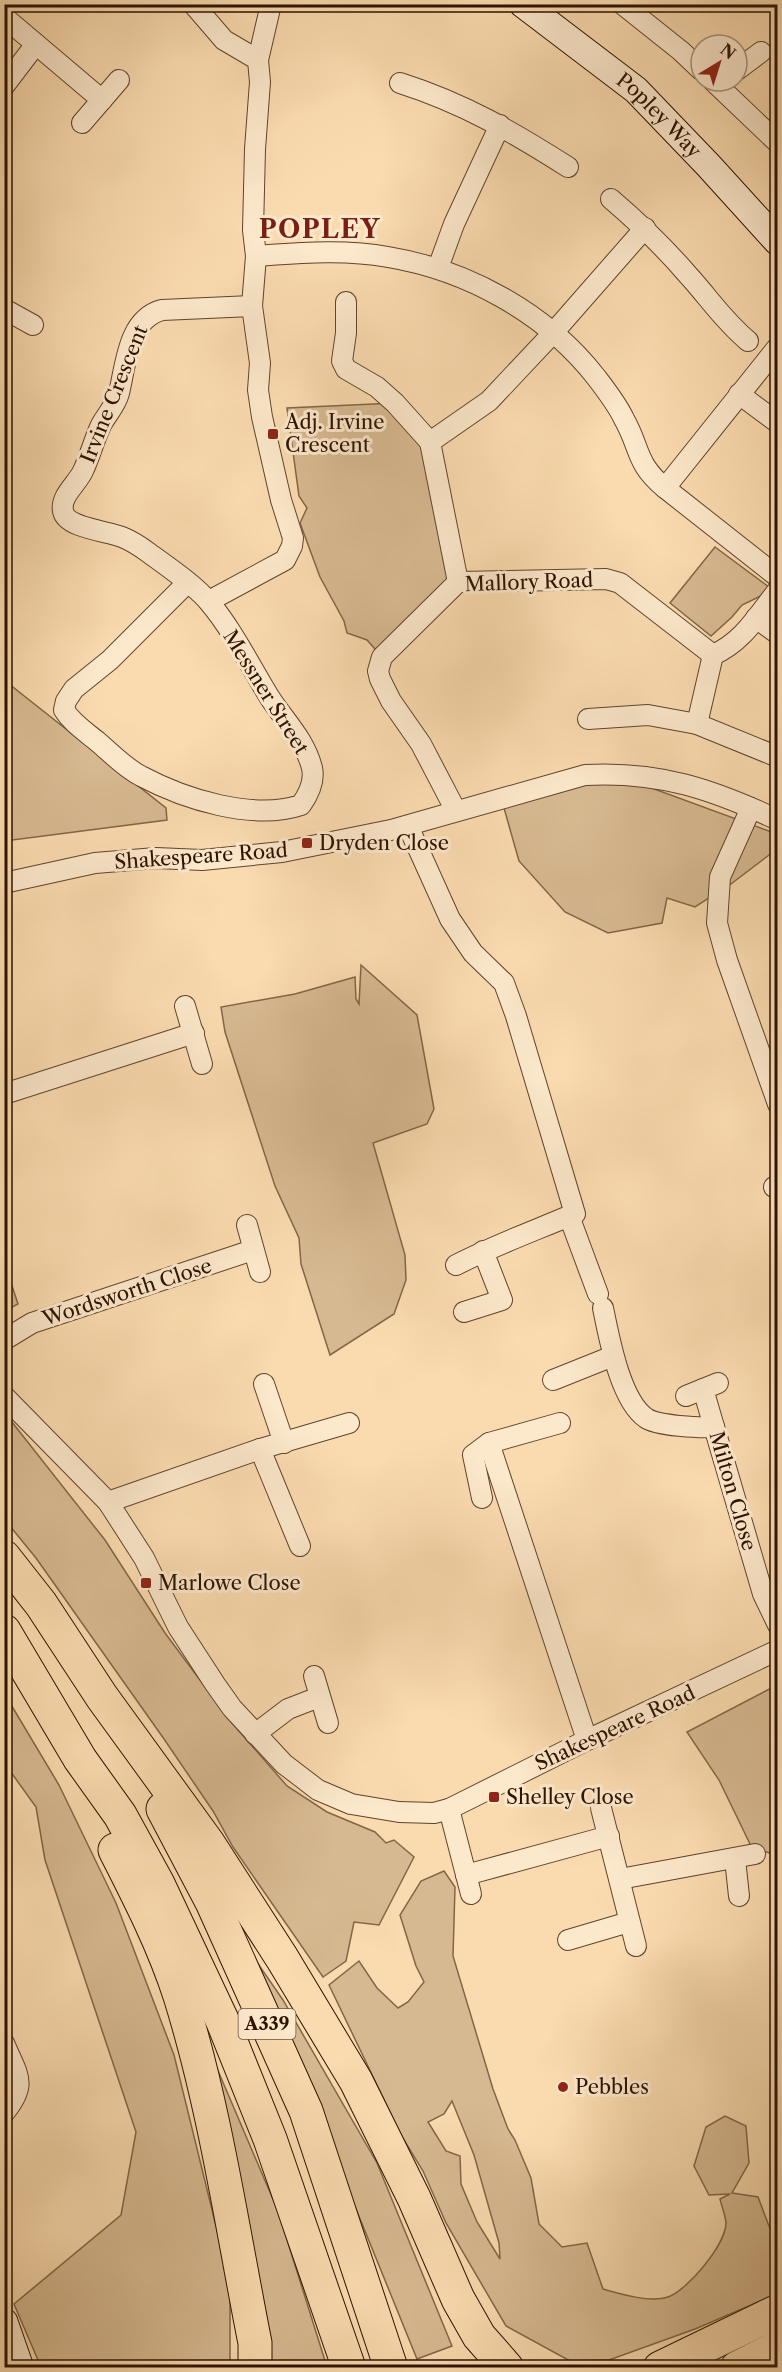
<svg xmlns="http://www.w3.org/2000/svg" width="782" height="2372" font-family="'Libre Caslon Text',serif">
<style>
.green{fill:#d7b991;stroke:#826648;stroke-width:1.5;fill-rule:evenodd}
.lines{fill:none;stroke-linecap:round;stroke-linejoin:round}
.street-casing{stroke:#60442c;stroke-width:22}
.secondary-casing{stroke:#2c1200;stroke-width:29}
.highway-casing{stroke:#2c1200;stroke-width:35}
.street{stroke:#fce8cb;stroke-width:20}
.secondary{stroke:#fce8cb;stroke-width:27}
.highway{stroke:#fadbaf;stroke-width:33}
.poi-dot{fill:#8f2418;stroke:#fce8cb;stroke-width:2}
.labels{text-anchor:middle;stroke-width:6;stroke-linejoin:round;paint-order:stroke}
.shield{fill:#fce8cb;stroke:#6a523d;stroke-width:1.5}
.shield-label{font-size:18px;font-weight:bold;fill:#2c1200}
.street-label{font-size:20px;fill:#2c1200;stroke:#fce8cb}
.poi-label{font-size:20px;fill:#2c1200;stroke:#fce8cb;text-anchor:start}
.district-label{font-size:26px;font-weight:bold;letter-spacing:1.5px;fill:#7a1f14;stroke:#fce8cb}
</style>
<rect width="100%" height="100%" fill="#fadbaf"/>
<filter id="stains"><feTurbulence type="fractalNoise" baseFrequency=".00333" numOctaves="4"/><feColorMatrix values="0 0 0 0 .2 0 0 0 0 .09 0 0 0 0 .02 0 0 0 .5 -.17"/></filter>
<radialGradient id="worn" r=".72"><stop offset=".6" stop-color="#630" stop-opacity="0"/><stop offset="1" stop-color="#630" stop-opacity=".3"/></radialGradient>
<g class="green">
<path d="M395 403 430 442 458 582 382 657 367 640 347 633 344 621 320 577 300 523 307 508 299 496 287 408Z"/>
<path d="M715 547 773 590 742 605 732 617 711 636 670 603Z"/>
<path d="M4 680 166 808 167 820 5 841Z"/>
<path d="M556 782 638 783 777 834V849L731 884 695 907 667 898 662 923 608 933 565 912 519 861 502 801Z"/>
<path d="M361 965 417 1015 434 1109 427 1124 373 1143 405 1255 406 1280 394 1314 330 1355 301 1264 299 1238 275 1186 225 1032 221 1007 295 994 355 977 356 999 359 1004Z"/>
<path d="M4 1262 18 1304 5 1311H4Z"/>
<path d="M4 1412 105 1540 165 1633 232 1723 287 1786 327 1812 375 1832 386 1843 394 1840 414 1857 379 1925 354 1922 346 1961 323 1977 233 1847 213 1811 164 1739 36 1558 5 1520Z"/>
<path d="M777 1685V1856L751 1846 719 1780 687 1732Z"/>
<path d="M4 1693 59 1785 116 1903 174 2055 230 2283V2367H41L14 2304 121 2215 136 2132 45 1860 36 1807 5 1764Z"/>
<path d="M444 1871 455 1887 453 1956 493 2089 508 2129 515 2140 531 2178 539 2224 562 2247 587 2243 603 2289C620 2294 651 2303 668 2297 688 2290 727 2243 726 2222 725 2215 722 2207 720 2199L730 2194 709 2195 694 2166 706 2127 725 2116 746 2126 749 2163 732 2193 758 2197 772 2234 777 2237V2294L695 2329 609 2360 570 2361 506 2326 446 2223 423 2171 401 2135 329 1985 359 1961 377 1988 398 2008 408 2002 424 1982 416 1966 400 1915 421 1881ZM452 2101 474 2155 499 2243 500 2259 477 2222 461 2184 460 2156 446 2151 428 2122 444 2114Z"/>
<path d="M254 1958 283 2000 377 2163 452 2346 417 2359Z"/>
<path d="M213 2059 278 2211 327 2367H272Z"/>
</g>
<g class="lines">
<g class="street-casing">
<g id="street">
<path d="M193 4 224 40 258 60"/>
<path d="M622 4 681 51 701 70"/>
<path d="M4 17 102 100"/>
<path d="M737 70 761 52"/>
<path d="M713 81 778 143"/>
<path d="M400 83C463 103 513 132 568 167"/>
<path d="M4 86 36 44"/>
<path d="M82 123 119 80"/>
<path d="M611 199C639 223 664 247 688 275 710 299 722 319 748 341"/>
<path d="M256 256C300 253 344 249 388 257 467 270 546 313 596 377 606 390 617 404 624 419 641 449 635 463 665 488"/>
<path d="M438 268 454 224 500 125"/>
<path d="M346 302V333L342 361 346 369 377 387 395 403 430 442"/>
<path d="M4 309 33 325"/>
<path d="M776 349 665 488 778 577"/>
<path d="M739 394 778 423"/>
<path d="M458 582 430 442 489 401 553 333 645 228"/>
<path d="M187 583 110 660 74 689 66 701 64 710C72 723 86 732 98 742 111 753 125 768 141 776 184 799 253 821 301 805 308 795 315 781 312 768 305 740 285 721 270 698 251 667 232 629 209 602 195 585 168 567 149 553 141 547 132 541 122 537 107 531 66 528 63 511 60 496 77 484 83 471 90 456 94 440 101 425 107 414 116 405 119 393 126 364 128 319 162 310L252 306"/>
<path d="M209 601 285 560 292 546 293 538 281 500 262 417 258 390 260 363 252 306 256 256 253 230 255 149 260 82 258 60 271 4"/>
<path d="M756 618 778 634"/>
<path d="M713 655C743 642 758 615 778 590"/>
<path d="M588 719 648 715 697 724 778 757"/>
<path d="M697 724 713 655"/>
<path d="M751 808 720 877 717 923 727 960 778 1104"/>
<path d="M456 811 421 744 391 701 380 679 378 671 382 657 458 582 606 579 620 583 713 655"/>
<path d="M408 826 450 919 473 953 504 983 516 1016 575 1214 569 1216"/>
<path d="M4 883 95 863 156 858 202 860 282 852 391 830 585 775C659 771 712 789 778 820"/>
<path d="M185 1006 202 1064"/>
<path d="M4 1094 194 1033"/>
<path d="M774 1187 778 1186"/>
<path d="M247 1225 260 1272"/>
<path d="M456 1265C493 1246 531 1232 569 1216L598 1294"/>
<path d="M603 1308C609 1337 620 1400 646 1418 657 1426 701 1428 714 1427"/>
<path d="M464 1312 502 1300 483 1251"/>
<path d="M4 1340 32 1323 253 1250"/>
<path d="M553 1380 613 1356"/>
<path d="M264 1384 284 1443"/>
<path d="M703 1389 763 1594 778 1625"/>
<path d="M4 1396 108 1502 144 1558 178 1627 215 1684 232 1708 284 1764 318 1790 351 1804 399 1812 434 1813 449 1809 587 1740 778 1650"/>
<path d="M686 1396 718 1383"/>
<path d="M489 1443 587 1740"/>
<path d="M260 1449 300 1546"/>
<path d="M482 1498 473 1455 489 1443 560 1423"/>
<path d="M108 1502 260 1449 349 1423"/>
<path d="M314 1676 328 1723"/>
<path d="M255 1734 288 1709 319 1697"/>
<path d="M601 1808 636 1946"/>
<path d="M449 1809 471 1894"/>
<path d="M735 1859 739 1896"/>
<path d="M466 1875 609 1836"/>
<path d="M620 1879 755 1854"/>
<path d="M568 1940 629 1922"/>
<path d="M4 2043C17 2075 29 2083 4 2113"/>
</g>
</g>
<g class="secondary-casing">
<g id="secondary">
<path id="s1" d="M523 4 636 90 709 166 778 242"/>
<path d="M4 2322 20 2368"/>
</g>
</g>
<g class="highway-casing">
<g id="highway">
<path d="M4 1557 41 1604 102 1697 208 1843 282 1958 356 2081 414 2198 458 2299 479 2336 507 2368"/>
<path d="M4 1631 80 1759 120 1815 158 1884 223 2022 270 2139 349 2368"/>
<path d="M163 1809 212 1902 306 2111 391 2368"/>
<path d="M115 1850C139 1897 164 1946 180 1996 215 2108 232 2227 255 2343V2368"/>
<path d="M660 2368 778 2311"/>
<path d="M737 2368 778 2347"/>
</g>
</g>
<use href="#street" class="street"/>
<use href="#secondary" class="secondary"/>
<use href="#highway" class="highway"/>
</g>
<g class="poi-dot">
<rect x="267" y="428" width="12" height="12" rx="3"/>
<rect x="301" y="837" width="12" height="12" rx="3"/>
<rect x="140" y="1577" width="12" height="12" rx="3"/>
<rect x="488" y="1791" width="12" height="12" rx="3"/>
<circle cx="563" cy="2087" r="6"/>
</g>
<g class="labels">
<rect class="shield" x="238.5" y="2009" width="57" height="30" rx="4.5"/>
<g class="shield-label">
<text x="267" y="2030">A339</text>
</g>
<g class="street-label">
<text dy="7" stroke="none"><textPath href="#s1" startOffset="176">Popley Way</textPath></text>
<text transform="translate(114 394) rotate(-68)" y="7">Irvine Crescent</text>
<text transform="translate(529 582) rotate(-2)" y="7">Mallory Road</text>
<text transform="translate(266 692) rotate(58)" y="7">Messner Street</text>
<text transform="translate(201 856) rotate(-4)" y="7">Shakespeare Road</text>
<text transform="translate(127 1292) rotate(-18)" y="7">Wordsworth Close</text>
<text transform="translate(733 1491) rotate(74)" y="7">Milton Close</text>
<text transform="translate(615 1728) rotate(-25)" y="7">Shakespeare Road</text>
</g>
<g class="poi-label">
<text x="285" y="429">Adj. Irvine<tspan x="285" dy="23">Crescent</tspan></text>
<text x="319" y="850">Dryden Close</text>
<text x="158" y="1590">Marlowe Close</text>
<text x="506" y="1804">Shelley Close</text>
<text x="575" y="2094">Pebbles</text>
</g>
<g class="district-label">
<text x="320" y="238">POPLEY</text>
</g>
</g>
<rect width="782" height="2372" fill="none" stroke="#fadbaf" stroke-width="24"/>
<rect x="6" y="6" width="770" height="2360" fill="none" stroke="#2c1200" stroke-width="3"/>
<rect x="12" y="12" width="758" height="2348" fill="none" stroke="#2c1200" stroke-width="1.5"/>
<g transform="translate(719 63) rotate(38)"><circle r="28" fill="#fce8cb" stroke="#a9927a" stroke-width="1.5"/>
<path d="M0-4.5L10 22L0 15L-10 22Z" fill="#8f2418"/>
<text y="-9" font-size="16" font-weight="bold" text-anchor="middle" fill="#2c1200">N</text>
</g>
<rect width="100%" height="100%" filter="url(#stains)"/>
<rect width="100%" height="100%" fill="url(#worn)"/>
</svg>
